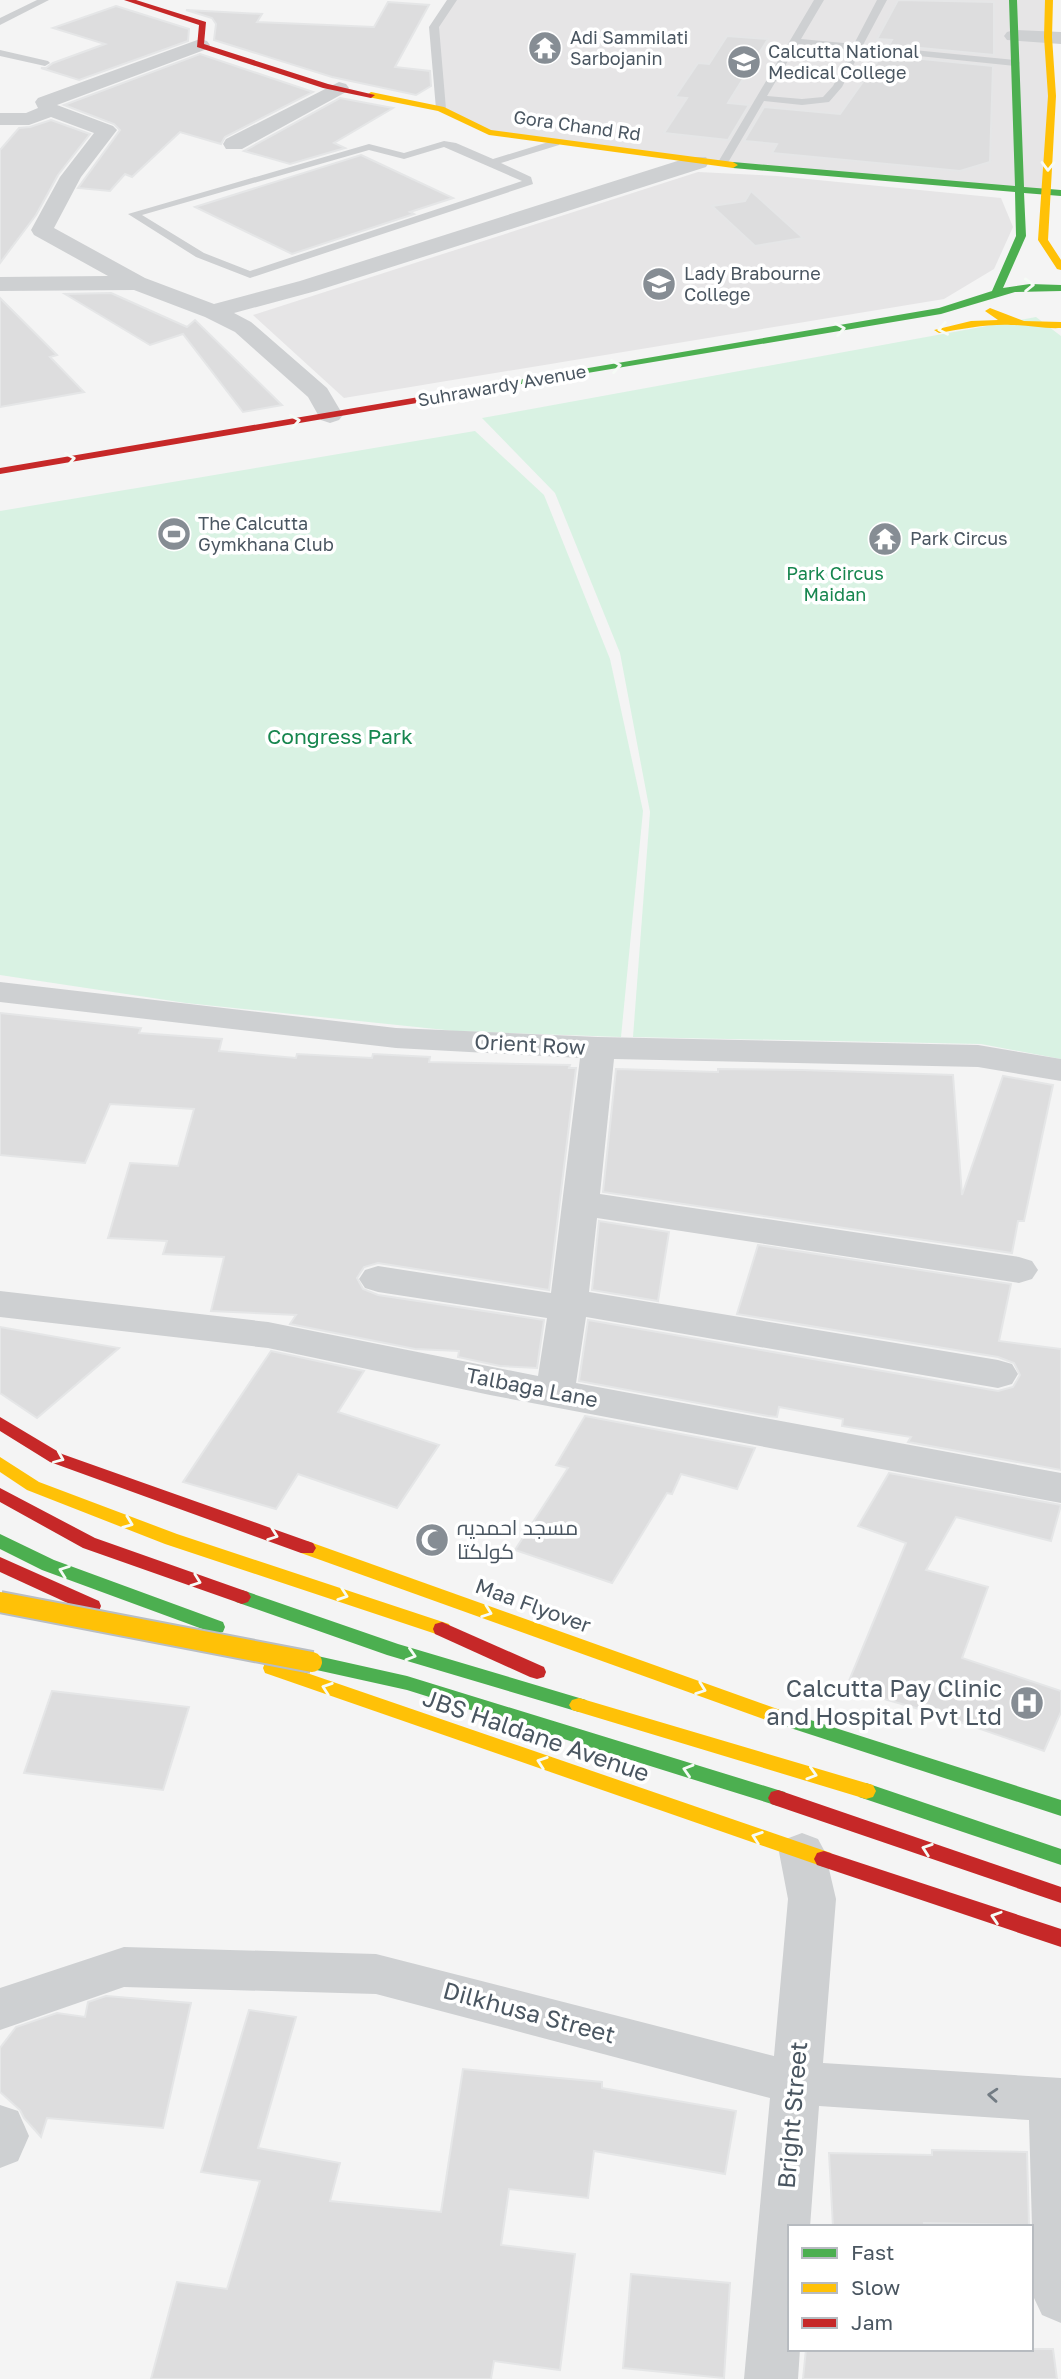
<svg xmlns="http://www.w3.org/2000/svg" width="1061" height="2379" font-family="'Golos Text',Cairo,sans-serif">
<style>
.education{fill:#e6e5e6}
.green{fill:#d9f2e3}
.building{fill:#ddddde;stroke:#e5e6e7;stroke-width:2}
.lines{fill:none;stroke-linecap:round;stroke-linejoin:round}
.lane{fill:#ced0d2;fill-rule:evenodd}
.street{fill:#ced0d2;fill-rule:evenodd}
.fast{fill:#4caf50;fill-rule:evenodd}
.slow{fill:#ffc107;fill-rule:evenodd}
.jam{fill:#c62828;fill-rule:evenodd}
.slow-bridge-casing{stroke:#b9bec3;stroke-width:24;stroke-linecap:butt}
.slow-bridge{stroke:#ffc107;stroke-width:20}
.oneway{stroke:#f6fbf6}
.oneway2{stroke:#727b83}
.labels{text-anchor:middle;stroke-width:7;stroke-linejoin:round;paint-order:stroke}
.far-poi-label{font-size:18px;fill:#4a5661;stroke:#fff;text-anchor:start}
.far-street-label{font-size:18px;fill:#4a5661;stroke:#fff}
.far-park-label{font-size:18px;fill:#17864f;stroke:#fff}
.park-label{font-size:21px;fill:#17864f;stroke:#fff}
.street-label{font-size:21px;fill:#4a5661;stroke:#fff}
.poi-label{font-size:21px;fill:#4a5661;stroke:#fff;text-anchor:start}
.near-poi-label{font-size:24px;fill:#4a5661;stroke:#fff;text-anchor:end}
.near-street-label{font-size:24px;fill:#4a5661;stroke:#fff}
</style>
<rect width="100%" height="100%" fill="#f4f4f4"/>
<g class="education">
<path d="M452 0H1049L1048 192 698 162 489 132 441 109 434 27Z"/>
<path d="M698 172 777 176 1001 198 1013 227 994 269 944 299 344 398 253 315Z"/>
</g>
<g class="green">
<path d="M1036 317 1061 336V1059L981 1044 633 1037 650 812 620 653 555 493 482 418Z"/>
<path d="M475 431 544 495 610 659 643 811 621 1037 455 1031 186 1003 0 975V511Z"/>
</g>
<g class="building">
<path d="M898 0 994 2V55L889 45 892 40 877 39Z"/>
<path d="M388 2 429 5 395 67 430 71 431 86 416 95 332 77 214 40 216 24 212 18 186 10 262 14 257 22 374 27Z"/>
<path d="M116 6 189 29 188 41 79 80 41 68H46L53 63 105 44 53 28Z"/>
<path d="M727 36 768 39 728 103 749 105 728 140 664 133 687 98 675 97 698 63 709 64Z"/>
<path d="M200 54 313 92 225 137 221 144 180 132 132 177 125 174 110 191 78 188 120 130 114 124 64 105Z"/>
<path d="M882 55 993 66 990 162 960 171 772 153 777 144 744 141 764 107 840 114Z"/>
<path d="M340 98 393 108 334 143 345 148 290 164 244 151Z"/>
<path d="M51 120 90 134 58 175 36 215 0 263V150L19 128 30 127Z"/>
<path d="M361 155 453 198 410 212 414 214 292 254 195 207Z"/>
<path d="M751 191 803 238 755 246 712 206 745 201Z"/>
<path d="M111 293 187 327 195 320 282 405 243 412 183 334 150 345 65 294Z"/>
<path d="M0 298 57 355 50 357 84 392 0 407Z"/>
<path d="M0 1013 141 1028 139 1033 222 1039 219 1051 296 1058 297 1054 372 1058 373 1054 430 1057 429 1062 570 1065 569 1068H576L549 1290 378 1263 364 1267 357 1278 363 1289 378 1295 544 1320 537 1368 500 1366 458 1357 459 1351 415 1349 290 1324 296 1315 211 1311 224 1257 163 1254 167 1241 108 1238 130 1163 178 1166 194 1109 110 1104 85 1163 0 1155Z"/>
<path d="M616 1069 718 1072V1069L802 1070 953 1075 962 1195 1003 1076 1053 1085 1024 1221H1018L1012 1253 603 1192Z"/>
<path d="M599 1221 669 1232 658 1301 592 1290Z"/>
<path d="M758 1245 1011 1284 999 1341 1061 1349V1470L908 1442 911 1437 842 1426 843 1419 779 1407 777 1417 768 1416 579 1381 588 1320 998 1391 1013 1387 1020 1375 1014 1363 998 1357 737 1314Z"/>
<path d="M0 1327 119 1348 37 1418 0 1393Z"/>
<path d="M271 1351 364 1371 338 1412 439 1445 397 1508 298 1474 276 1509 183 1482Z"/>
<path d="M585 1416 755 1448 737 1489 681 1474 672 1494 667 1493 612 1583 515 1550 568 1468 556 1465Z"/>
<path d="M889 1473 1061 1505 1051 1541 956 1517 926 1570 988 1587 962 1658 1061 1691V1712L1044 1751 940 1715 846 1688 906 1543 858 1526Z"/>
<path d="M52 1691 189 1707 163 1790 24 1773Z"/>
<path d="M106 1996 191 2003 163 2128 47 2118 41 2137 24 2118 20 2110 0 2092V2048L16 2027 57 2013 85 2017 88 2002Z"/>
<path d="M249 2010 296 2017 258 2148 340 2163 330 2201 441 2212 463 2069 602 2082V2088L736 2111 725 2174 594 2151 588 2198 509 2189 501 2245 575 2254 560 2370 494 2361 491 2379H151L177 2282 227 2289 260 2181 201 2172Z"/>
<path d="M932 2150 1027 2152 1029 2225 924 2223 925 2227H833L829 2153 932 2155Z"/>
<path d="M631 2274 730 2283 724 2378 623 2368Z"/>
<path d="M806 2349H1053L1057 2379H803Z"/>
</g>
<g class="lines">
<g class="lane">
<path d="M37 0H49L0 25V18Z"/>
<path d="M447 0H457L439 27 446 109 441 112 436 109 429 27Z"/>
<path d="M814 0H824L801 39 854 44 877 0H887L863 45 1015 60 1020 63 1015 66 861 50 842 87 829 102 802 105 764 101 726 166H718L717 164ZM798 44 852 50 833 86 823 97 802 99 767 96Z"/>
<path d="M0 50 48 61 50 63 45 66 0 56Z"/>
<path d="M555 140 560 143 559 145 501 163 531 177 533 184 250 278 196 257 128 214 369 144 404 153 444 141 456 143 493 159ZM444 147 522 181 250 271 204 253 142 215 369 150 404 159Z"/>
</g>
<g class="street">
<path d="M1014 30 1061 32V44L1007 40 1004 36 1007 32Z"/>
<path d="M200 39 207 41 210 45 207 49 57 105 113 126 117 130 81 177 54 228 145 278 214 304 300 281 690 157H706L709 162 706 167 316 291 234 313 251 322 327 388 343 415 339 420 330 423 321 420 308 397 235 332 205 317 134 290 0 291V277L108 276 34 235 31 230 60 177 94 133 51 117 29 125H0V113H26L38 108 35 102 38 98Z"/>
<path d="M339 82 346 84 349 88 346 92 242 149H226L223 144 226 139Z"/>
<path d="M0 982 396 1028 598 1037 978 1045 1061 1059V1081L978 1067 614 1059 600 1194 1019 1257 1032 1261 1038 1270 1032 1279 1019 1283 597 1218 589 1292 998 1360 1012 1364 1018 1374 1012 1384 998 1388 586 1317 576 1383 1061 1473V1503L490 1395 268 1348 0 1317V1291L268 1322 538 1376 547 1318 378 1292 365 1288 359 1279 365 1270 378 1266 551 1293 580 1058 396 1048 0 1002Z"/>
<path d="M802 1833 818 1839 825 1852 836 1899 823 2063 1061 2078V2323L1042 2315 1034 2298 1029 2120 819 2106 810 2227H790V2349H800L798 2379H744L770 2098 376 1994 124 1987 0 2030V1988L124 1947 376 1954 774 2056 788 1899 779 1852 786 1839Z"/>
<path d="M0 2105 18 2111 29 2136 18 2161 0 2168Z"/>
</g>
<g class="fast">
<path d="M1009 0H1017L1024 187 1061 190V196L1024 193 1026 236 1003 288 1030 284 1061 285V291L1015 292 941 314 456 395V391L460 390 939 308 992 291 1016 236 1015 192 733 168 728 165 733 162 1015 186Z"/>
<path d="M0 1534 54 1560 223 1622 225 1627 223 1632 216 1634 42 1570 0 1549Z"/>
<path d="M242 1590 398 1644 586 1700 589 1705 586 1710 579 1712 387 1655 236 1602 233 1597 236 1592Z"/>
<path d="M285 1646 313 1655 407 1676 778 1790 785 1792 788 1798 785 1804 778 1806 407 1690 312 1669 278 1658 276 1653 278 1648Z"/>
<path d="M776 1709 1061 1800V1816L769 1721 766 1716 769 1711Z"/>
<path d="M866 1783 1061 1849V1865L859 1797 856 1791 859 1785Z"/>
</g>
<g class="slow">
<path d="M1045 0H1053L1052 37 1056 96 1048 240 1061 260V270L1057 269 1038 240 1048 96 1044 37Z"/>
<path d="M371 92 444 107 491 130 733 162 738 165 733 168 489 135 438 111 368 97 367 95Z"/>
<path d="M990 308 1024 321 1061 322V328C1044 329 1028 325 1011 325 987 324 963 329 939 333L934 330 971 321 998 320 985 311Z"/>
<path d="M0 1457 39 1482 177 1534 449 1624 451 1629 449 1634 442 1636 165 1544 27 1490 0 1472Z"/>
<path d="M307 1541 783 1711 786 1716 783 1721 776 1723 769 1721 301 1553 298 1548 301 1543Z"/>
<path d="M272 1661 831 1853 834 1859 831 1865 824 1867 265 1673 263 1668 265 1663Z"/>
<path d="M579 1698 866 1783 873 1785 876 1791 873 1797 866 1799 572 1710 569 1705 572 1700Z"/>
</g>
<g class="jam">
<path d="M124 0H136L206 22 204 44 328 84 375 95 371 98 323 88 197 47 199 25Z"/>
<path d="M460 390 464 391V395L0 474V468Z"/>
<path d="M0 1417 62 1454 313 1543 316 1548 313 1553H301L50 1462 0 1431Z"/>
<path d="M0 1488 95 1538 248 1592 251 1597 248 1602 242 1604 83 1548 0 1502Z"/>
<path d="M0 1557 99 1601 101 1606 99 1611 92 1613 85 1611 0 1572Z"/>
<path d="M442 1622 544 1667 546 1672 544 1677 537 1679 530 1677 435 1634 433 1629 435 1624Z"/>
<path d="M778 1790 1061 1887V1903L771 1804 768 1798 771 1792Z"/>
<path d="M824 1851 1061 1929V1947L817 1865 814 1859 817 1853Z"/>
</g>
<g class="slow-bridge-casing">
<path id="slow-bridge" d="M0 1602 312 1662"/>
</g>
<use href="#slow-bridge" class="slow-bridge"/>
</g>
<defs><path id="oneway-chevron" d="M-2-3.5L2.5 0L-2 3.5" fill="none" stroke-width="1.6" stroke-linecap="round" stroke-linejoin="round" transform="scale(1.75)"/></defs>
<g class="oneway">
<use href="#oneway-chevron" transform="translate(1048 166) rotate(91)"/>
<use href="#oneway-chevron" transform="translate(1029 285) rotate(-1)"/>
<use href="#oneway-chevron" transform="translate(840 329) rotate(-10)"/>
<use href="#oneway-chevron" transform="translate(943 329) rotate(169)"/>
<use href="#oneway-chevron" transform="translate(616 366) rotate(-10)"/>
<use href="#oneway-chevron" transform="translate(295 421) rotate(-10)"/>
<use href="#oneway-chevron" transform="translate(70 459) rotate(-10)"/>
<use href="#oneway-chevron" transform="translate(59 1458) rotate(23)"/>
<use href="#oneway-chevron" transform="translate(128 1523) rotate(21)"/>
<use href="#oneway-chevron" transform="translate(273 1535) rotate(20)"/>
<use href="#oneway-chevron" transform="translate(64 1571) rotate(-160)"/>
<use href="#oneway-chevron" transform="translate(196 1581) rotate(20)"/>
<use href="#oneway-chevron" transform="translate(343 1595) rotate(19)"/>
<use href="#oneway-chevron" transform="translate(487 1612) rotate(20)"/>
<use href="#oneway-chevron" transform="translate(411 1655) rotate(17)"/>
<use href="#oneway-chevron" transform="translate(327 1688) rotate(-161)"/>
<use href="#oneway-chevron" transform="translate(701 1689) rotate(20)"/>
<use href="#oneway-chevron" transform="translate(542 1762) rotate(-161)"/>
<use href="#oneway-chevron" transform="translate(688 1770) rotate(-163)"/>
<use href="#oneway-chevron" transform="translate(812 1774) rotate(17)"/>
<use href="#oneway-chevron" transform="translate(757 1837) rotate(-161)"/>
<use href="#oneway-chevron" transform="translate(927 1849) rotate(-161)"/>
<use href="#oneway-chevron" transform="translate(996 1917) rotate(-162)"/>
</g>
<use class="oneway2" href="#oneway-chevron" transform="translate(993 2095) rotate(-176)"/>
<defs>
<g id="temple-disc" transform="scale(1.75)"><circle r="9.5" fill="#868d94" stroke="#fff"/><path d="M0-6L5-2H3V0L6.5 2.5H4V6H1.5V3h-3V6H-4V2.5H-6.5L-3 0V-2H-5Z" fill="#fff"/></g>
<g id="university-disc" transform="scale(1.75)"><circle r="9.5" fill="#868d94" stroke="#fff"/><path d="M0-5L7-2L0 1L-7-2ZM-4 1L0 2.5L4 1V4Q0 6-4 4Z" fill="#fff"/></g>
<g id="stadium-disc" transform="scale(1.75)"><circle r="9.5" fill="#868d94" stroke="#fff"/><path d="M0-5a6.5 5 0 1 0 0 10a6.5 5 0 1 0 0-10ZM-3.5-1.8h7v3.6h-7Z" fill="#fff"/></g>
<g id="mosque-disc" transform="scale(1.75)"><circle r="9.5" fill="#868d94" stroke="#fff"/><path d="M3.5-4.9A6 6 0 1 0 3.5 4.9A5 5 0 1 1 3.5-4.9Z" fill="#fff"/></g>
<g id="hospital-disc" transform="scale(1.75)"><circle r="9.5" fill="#868d94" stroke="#fff"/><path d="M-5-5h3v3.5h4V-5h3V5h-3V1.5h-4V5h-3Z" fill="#fff"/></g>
</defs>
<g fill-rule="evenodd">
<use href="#temple-disc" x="545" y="48"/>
<use href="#university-disc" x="744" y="62"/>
<use href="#university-disc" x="659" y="284"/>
<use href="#stadium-disc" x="174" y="534"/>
<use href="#temple-disc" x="885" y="539"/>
<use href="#mosque-disc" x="432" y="1540"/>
<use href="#hospital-disc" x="1027" y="1703"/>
</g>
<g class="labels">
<g class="far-poi-label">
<text x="570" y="44">Adi Sammilati<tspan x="570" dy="21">Sarbojanin</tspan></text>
<text x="768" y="58">Calcutta National<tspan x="768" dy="21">Medical College</tspan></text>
<text x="684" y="280">Lady Brabourne<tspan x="684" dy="21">College</tspan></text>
<text x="198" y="530">The Calcutta<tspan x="198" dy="21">Gymkhana Club</tspan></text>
<text x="910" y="545">Park Circus</text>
</g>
<g class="far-street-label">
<text transform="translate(577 126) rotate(8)" y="6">Gora Chand Rd</text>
<text transform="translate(502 386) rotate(-10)" y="6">Suhrawardy Avenue</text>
</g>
<g class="far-park-label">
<text x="835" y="580">Park Circus<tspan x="835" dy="21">Maidan</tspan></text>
</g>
<g class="park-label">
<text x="340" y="744">Congress Park</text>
</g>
<g class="street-label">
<text transform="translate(530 1045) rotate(3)" y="7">Orient Row</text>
<text transform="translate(532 1388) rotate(11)" y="7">Talbaga Lane</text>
<text transform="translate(533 1606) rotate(20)" y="7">Maa Flyover</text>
</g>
<g class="poi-label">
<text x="457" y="1535">مسجد احمدیہ<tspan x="457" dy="24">کولکتا</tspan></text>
</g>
<g class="near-poi-label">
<text x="1002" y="1697">Calcutta Pay Clinic<tspan x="1002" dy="28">and Hospital Pvt Ltd</tspan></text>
</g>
<g class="near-street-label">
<text transform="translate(536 1736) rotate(19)" y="8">JBS Haldane Avenue</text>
<text transform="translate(529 2013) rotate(15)" y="8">Dilkhusa Street</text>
<text transform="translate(793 2115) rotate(-85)" y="8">Bright Street</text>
</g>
</g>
<rect x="788" y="2225" width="245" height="126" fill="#ffffff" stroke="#b7bbc0" stroke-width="2"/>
<rect x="802" y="2248" width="35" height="10" fill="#4caf50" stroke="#b7bbc0" stroke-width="2"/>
<text x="851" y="2260" font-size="21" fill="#4a5661">Fast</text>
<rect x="802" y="2283" width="35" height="10" fill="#ffc107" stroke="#b7bbc0" stroke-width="2"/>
<text x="851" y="2295" font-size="21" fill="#4a5661">Slow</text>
<rect x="802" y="2318" width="35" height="10" fill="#c62828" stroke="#b7bbc0" stroke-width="2"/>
<text x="851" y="2330" font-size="21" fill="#4a5661">Jam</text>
</svg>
